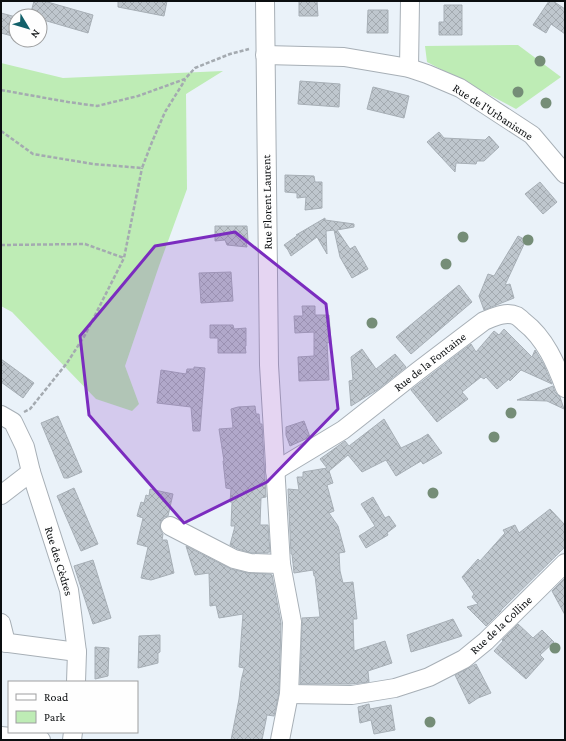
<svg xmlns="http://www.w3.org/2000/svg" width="566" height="741" font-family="'Crimson Pro',serif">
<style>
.park{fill:#beecb5}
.building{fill:url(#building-cross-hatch);stroke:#a7afb6}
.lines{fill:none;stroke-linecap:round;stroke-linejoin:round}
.street-casing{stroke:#a7afb6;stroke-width:20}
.path{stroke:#a4aab0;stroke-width:2.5;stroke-dasharray:4 2;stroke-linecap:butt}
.street{stroke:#fff;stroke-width:18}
.tree{fill:#758d77}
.marked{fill:#7b2cbf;fill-opacity:0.2;stroke:#7b2cbf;stroke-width:3;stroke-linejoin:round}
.labels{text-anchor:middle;stroke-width:4;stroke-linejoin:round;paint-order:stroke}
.street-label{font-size:12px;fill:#0b0e10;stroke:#fefefe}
</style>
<defs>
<pattern id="building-cross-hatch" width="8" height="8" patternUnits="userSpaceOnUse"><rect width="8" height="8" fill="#bfc7ce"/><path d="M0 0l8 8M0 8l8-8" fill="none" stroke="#a3aab0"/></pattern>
</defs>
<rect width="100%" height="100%" fill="#eaf2f9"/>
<g class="park">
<path d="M518 45 561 77 516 109 427 62 425 46Z"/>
<path d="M1 63 63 78 223 71 186 94 187 189 159 266 125 366 139 404 132 411 96 399 12 312 1 306Z"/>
</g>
<g class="building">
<path d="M34 1H44L93 15 88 33 40 19V16H30Z"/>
<path d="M118 1H167L164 16 118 7Z"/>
<path d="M299 1H317L318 16H299Z"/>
<path d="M549 1H553L565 9V34L551 24 546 33 533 25Z"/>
<path d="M444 5H462V35H439V22H444Z"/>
<path d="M368 10H388V33H367Z"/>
<path d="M1 13 16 17 12 36 1 33Z"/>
<path d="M300 81 340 84 339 107 298 104Z"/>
<path d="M373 87 409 96 404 118 367 109Z"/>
<path d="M439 132 444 138 485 140 489 136 499 147 484 161H477L476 164 456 163 455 172 427 142Z"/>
<path d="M285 175 314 176 315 182H322V208L305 210 306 197 297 198V193L285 192Z"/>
<path d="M540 182 557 202 543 214 525 194Z"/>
<path d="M325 218V220L354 224V227L337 230 350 249 355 246 368 269 352 278 340 257 334 230 326 231 327 254 317 237 291 256 288 250 284 245 298 235H296Z"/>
<path d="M215 226H247L248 241H246L247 247 227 245 225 240 215 241Z"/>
<path d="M518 236 526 240 505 285 510 284 514 298 484 310 479 296 488 274 494 276Z"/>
<path d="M231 272 233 301 201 303 199 273Z"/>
<path d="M459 285 472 302 411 354 396 337Z"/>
<path d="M302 306H315V315H329L331 342 327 343 329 380 299 381 298 357 314 356V332L295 333 294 316H303Z"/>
<path d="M210 325H233L234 329 246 328V346H245L246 353H218V338H210Z"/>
<path d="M504 329 532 357 535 350 544 365 552 384 521 370 510 381 509 379 497 389 486 377 484 379 481 377 462 392 468 399 437 422 411 390 471 344 476 352 494 331 499 335Z"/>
<path d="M362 349 376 369 395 354 406 367 377 390 351 406 349 381 353 380 351 357Z"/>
<path d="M1 359 34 383 23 398 1 382Z"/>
<path d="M194 367 205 368 200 431H193L191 407 157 403 161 370 186 374 187 369H194Z"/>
<path d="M553 386 555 392 560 397 564 409 547 401 517 400Z"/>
<path d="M255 406 256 414H259L260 424H262L266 497 261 498 260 525H268L270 552H268V553H251L238 549 230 545 235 526H231L232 502H230L231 489 226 488 223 461H224L219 429 233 428 231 409 238 407Z"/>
<path d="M58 416 82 472 68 478H64L41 423Z"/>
<path d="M384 419 401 448 420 439 428 434 442 453 423 464 421 461 396 476 386 460 362 472 348 455 329 471 333 483 327 485 334 511 329 513 338 526 345 552 339 553 340 571 343 583 353 582 357 619H353L354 651 385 641 392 663 368 671 369 682 351 684H300L302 622V618L320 617 315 576H314L313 570 294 573 292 554H291L288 489 299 490 297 477H303V472L327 468 320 459 345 441 349 446Z"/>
<path d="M304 421 310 437 290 446 286 435V427Z"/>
<path d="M74 488 98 544 81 551 57 496Z"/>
<path d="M150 489 173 494 168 516 164 517 161 521 160 526 161 531 163 534 162 540H167L174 573 151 580 141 578 148 547 137 544 143 518 137 516 141 502 144 503 146 495 149 496Z"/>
<path d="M373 497 385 518 389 516 396 526 387 533 388 535 366 548 359 536 375 526 361 504Z"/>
<path d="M550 509 565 525V547L501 610V611L486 626 467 607 478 604 472 597 474 594 462 577 478 559 480 561 505 533 503 530 515 525 519 533Z"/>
<path d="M186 546 231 569 248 573 270 574 272 575 281 623 279 693 274 716 267 715 262 740H231L239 699 241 681 244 669V668L239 667 243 614 219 618 216 605 210 606 209 573 195 575Z"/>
<path d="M93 560 111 618 93 624 74 566Z"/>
<path d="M565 578V615L552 591Z"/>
<path d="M453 619 462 636 411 652 407 635Z"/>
<path d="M518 624 533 638 542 630 554 642 540 655 544 659 526 679 494 651 503 641 502 640Z"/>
<path d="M160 635V652L158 653V663L138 668 139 636Z"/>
<path d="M95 647 109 648 108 676 95 679Z"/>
<path d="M476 664 491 693 478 698 469 704 455 675Z"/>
<path d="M369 704 370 709 391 705 395 730 374 734 371 720 360 723 358 707Z"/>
</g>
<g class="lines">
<g class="street-casing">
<g id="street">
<path d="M265 1 269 365 281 564 292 622 289 694 280 740"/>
<path d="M265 55 344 57 409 68 427 74 460 88 532 135 565 174"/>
<path d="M409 68 410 1"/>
<path d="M1 415 13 422 25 447 31 472 69 590 77 652 76 682"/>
<path d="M275 471 343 430 418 371 484 321C494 317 506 311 517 316 520 318 522 320 524 322 545 338 556 364 565 388"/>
<path d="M1 495 31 472"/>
<path d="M170 526 234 559 250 563 281 564"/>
<path d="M1 623 6 643"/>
<path d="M1 642 77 652"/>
<path d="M289 694 352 695 395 688 429 677 464 659 486 641 565 563"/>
<path d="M1 736 41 740"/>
<path d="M72 740 73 732"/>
</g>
</g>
<g class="path">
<path d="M1 90 68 102 97 106 138 96 185 79 195 68 230 54 249 49"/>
<path d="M1 131 33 154 93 164 142 168 152 142 165 112 185 80"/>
<path d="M1 245 85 244 124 258"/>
<path d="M24 412 30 409 67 363 85 335 124 258 142 168"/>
</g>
<use href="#street" class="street"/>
</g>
<g class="tree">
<circle cx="540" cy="61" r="5.5"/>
<circle cx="518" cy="92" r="5.5"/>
<circle cx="546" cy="103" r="5.5"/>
<circle cx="463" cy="237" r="5.5"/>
<circle cx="528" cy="240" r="5.5"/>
<circle cx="446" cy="264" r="5.5"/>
<circle cx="372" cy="323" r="5.5"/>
<circle cx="511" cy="413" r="5.5"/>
<circle cx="494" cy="437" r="5.5"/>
<circle cx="433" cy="493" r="5.5"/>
<circle cx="555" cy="648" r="5.5"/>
<circle cx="430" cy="722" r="5.5"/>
</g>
<path class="marked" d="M235 232 326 304 338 409 267 482 184 523 89 415 80 336 155 246Z"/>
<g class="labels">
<g class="street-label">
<text transform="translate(493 112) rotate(33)" y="4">Rue de l'Urbanisme</text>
<text transform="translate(267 202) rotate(-91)" y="4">Rue Florent Laurent</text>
<text transform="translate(430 362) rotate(-38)" y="4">Rue de la Fontaine</text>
<text transform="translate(59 561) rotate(73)" y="4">Rue des Cèdres</text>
<text transform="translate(501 625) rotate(-43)" y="4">Rue de la Colline</text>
</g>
</g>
<rect width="566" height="741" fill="none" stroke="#0b0e10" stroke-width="4"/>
<rect x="8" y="681" width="130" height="52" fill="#fefefe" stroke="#9d9e9f"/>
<rect x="16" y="694" width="20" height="6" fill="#ffffff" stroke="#9d9e9f"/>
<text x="44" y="701" font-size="12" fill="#0b0e10">Road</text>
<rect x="16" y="711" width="20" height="12" fill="#beecb5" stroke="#9d9e9f"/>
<text x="44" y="721" font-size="12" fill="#0b0e10">Park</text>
<g transform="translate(28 28) rotate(128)"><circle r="19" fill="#fefefe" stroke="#9d9e9f"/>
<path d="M0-3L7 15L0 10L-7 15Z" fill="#12606a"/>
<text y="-6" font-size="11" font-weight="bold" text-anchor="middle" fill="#0b0e10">N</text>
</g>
</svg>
